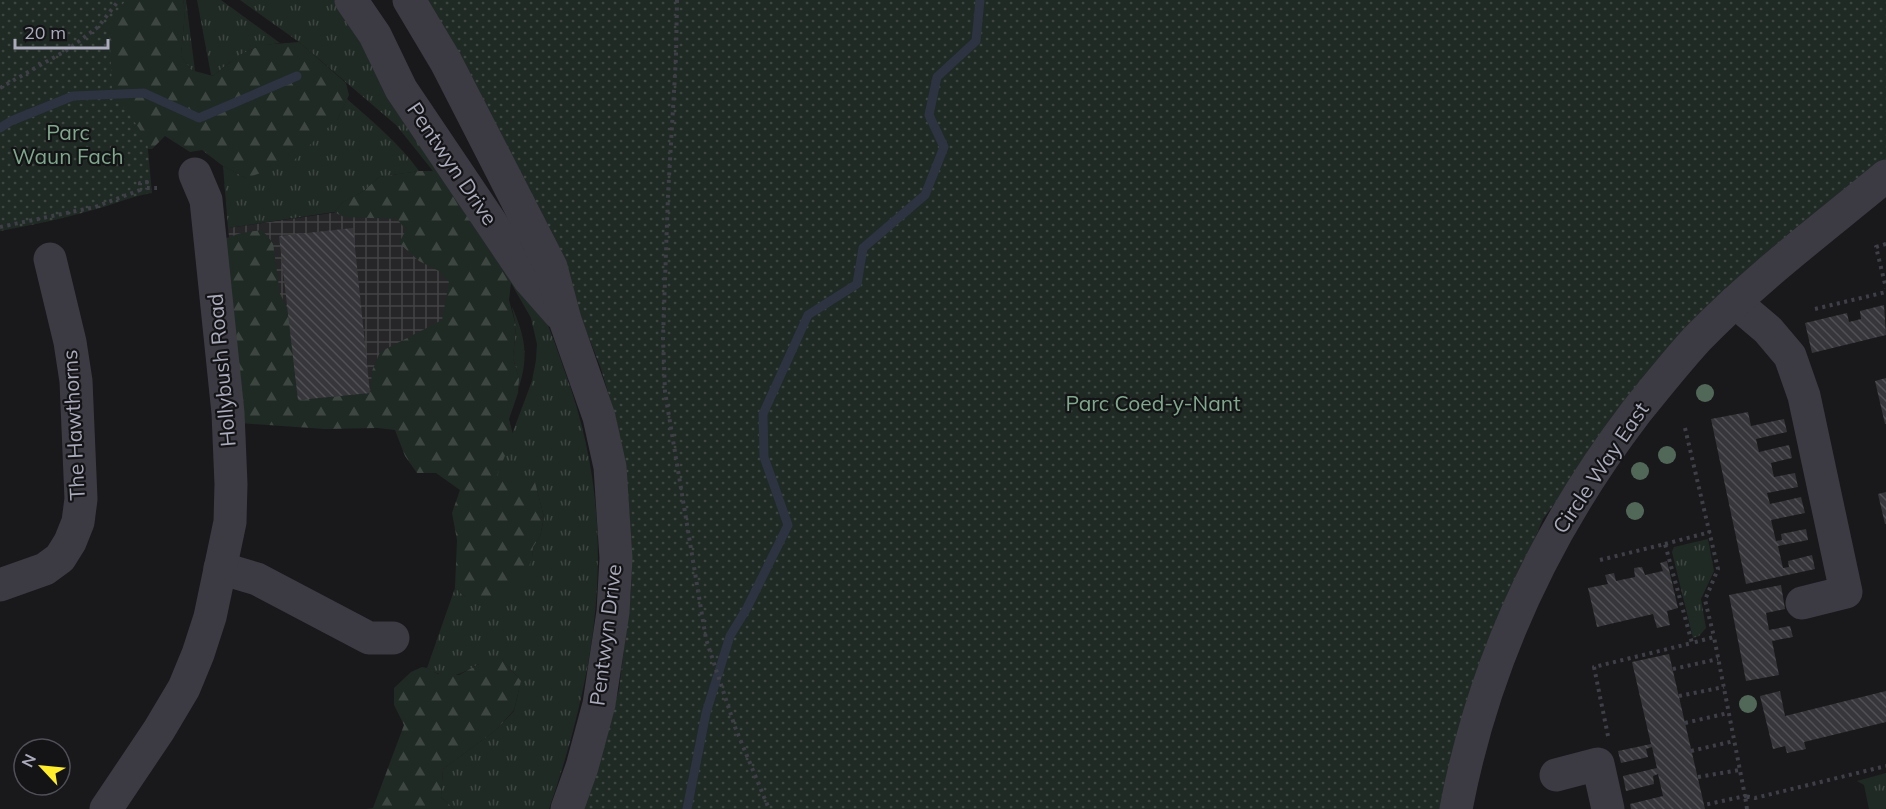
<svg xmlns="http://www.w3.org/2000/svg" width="1886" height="809" font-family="Mulish,sans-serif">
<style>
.industrial{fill:url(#industrial-grid)}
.grass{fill:url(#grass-tufts)}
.forest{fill:url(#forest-firs)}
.park{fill:url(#park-dots)}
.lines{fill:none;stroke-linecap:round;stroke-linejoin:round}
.stream{stroke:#2d3341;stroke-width:9}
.building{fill:url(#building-back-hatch)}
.path{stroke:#3f3f48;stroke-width:4;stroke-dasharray:3 4.5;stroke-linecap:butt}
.minor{stroke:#3c3b43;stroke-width:33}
.tree{fill:#516859}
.labels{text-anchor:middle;stroke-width:4.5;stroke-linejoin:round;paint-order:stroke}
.park-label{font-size:21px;fill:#7fa98c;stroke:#141416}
.street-label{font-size:21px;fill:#aaabbc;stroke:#141416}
</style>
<defs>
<pattern id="industrial-grid" width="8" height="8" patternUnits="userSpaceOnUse" patternTransform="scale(1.5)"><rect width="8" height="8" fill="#262528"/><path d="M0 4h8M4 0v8" fill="none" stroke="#434245"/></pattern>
<pattern id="grass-tufts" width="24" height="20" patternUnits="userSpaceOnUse" patternTransform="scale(1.5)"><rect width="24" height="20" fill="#202a24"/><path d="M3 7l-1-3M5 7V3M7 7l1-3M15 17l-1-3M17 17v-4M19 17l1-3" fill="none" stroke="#3e4642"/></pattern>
<pattern id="forest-firs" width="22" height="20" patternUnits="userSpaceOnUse" patternTransform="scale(1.5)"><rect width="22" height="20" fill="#202a24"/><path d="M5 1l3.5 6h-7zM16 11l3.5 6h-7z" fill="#3e4642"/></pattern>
<pattern id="park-dots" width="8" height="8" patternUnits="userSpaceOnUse" patternTransform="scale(1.5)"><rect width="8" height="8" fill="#202a24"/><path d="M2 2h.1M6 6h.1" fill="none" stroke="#3e4642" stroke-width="1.8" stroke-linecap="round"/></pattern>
<pattern id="building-back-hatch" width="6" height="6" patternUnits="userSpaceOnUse" patternTransform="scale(1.5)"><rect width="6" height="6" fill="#37363a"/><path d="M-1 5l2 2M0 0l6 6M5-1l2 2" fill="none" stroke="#515055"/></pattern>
</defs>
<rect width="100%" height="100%" fill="#19191b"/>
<path class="industrial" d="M428 199 490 387 249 409 228 228Z"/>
<g class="grass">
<path d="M183 0H186L195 71 191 70 181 56 185 10Z"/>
<path d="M197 0H221L280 43C248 46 237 56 213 76L211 75Z"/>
<path d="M240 0H334L447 171H433L396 125 299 42Z"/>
<path d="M347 99C373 122 399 143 419 171L379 177 365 190 343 202 334 212 228 228 223 166 246 178 338 118Z"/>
<path d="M513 265C520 275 528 285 534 296 547 319 556 346 565 372 620 521 600 662 549 809H454L441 797 443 769 496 730 514 711 521 681 502 659C471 657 461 690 427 668L455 588 465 597 532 557 533 547 540 537 544 517 535 482H494L532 381 536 360 537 344 531 318 511 283Z"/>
<path d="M512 307C525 336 529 356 519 387V379L513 358 516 326Z"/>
<path d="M1708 539 1714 571 1701 599 1706 628 1699 636 1693 638 1672 552 1674 547Z"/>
<path d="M1886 773V809H1869L1864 785 1857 781Z"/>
</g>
<g class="forest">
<path d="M0 0H183L185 10 181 56 191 70 213 76 239 55 262 45 299 42 346 83 349 95 338 118 291 163 246 178 223 166 202 150 190 152 165 136 152 149 130 148Z"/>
<path d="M419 171H447L513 265 509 300 516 326 513 358 519 379 518 393 509 419 513 435 495 481 509 478 535 482 544 517 540 537 533 547 532 557 525 580 494 602 465 597 455 588 457 540 452 513 460 490 436 473H417L405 456 395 430 378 428 325 429 239 423 218 241 241 233 262 230 273 243 280 294 288 309 298 400 370 393 372 371 380 352 442 320 449 282 439 271 419 261 399 243 406 230 397 219 344 217 334 212 343 202 365 190 379 177Z"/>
<path d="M490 658 502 659 521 681 514 710 496 730 443 769 441 797 454 809H366L373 808 404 725 394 705V688L411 672 422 667 427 668 438 674 459 675Z"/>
</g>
<g class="park">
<path d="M0 0H126L109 22 112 88 119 101 147 139 152 193C131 196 113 205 93 210 62 219 31 225 0 231Z"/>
<path d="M419 0H1886V159L1690 326 1543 519 1465 707 1443 809H584L596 774 619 689 631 592 632 551 626 468 616 418 600 366 566 280Z"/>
</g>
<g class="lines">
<g class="stream">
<path d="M0 128 11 121 73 96 144 93 199 118 297 76"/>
<path d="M687 809 706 713 730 636 747 608 788 525 764 457 763 414 808 315 857 284 863 248 925 195 944 147 929 115 937 77 976 41 980 0"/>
</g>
</g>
<g class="building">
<path d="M353 228 370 393 298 400 279 236Z"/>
<path d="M1884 305 1886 335 1812 353 1805 323 1847 313 1849 322 1861 319 1860 311Z"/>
<path d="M1886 378V424H1885L1875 381Z"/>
<path d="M1748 412 1751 426 1784 419 1787 432 1756 439 1759 452 1789 445 1792 458 1771 463 1774 477 1795 473 1798 487 1767 493 1770 504 1801 497 1805 513 1771 520 1776 541 1782 540 1781 534 1806 529 1808 540 1778 546 1783 568 1789 567 1788 561 1812 555 1815 569 1746 584 1711 419Z"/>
<path d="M1886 492V524H1885L1878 494Z"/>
<path d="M1667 561 1678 608 1667 611 1670 625 1657 628 1653 614 1597 627 1588 588 1608 584 1605 575 1614 573 1616 581 1635 577 1634 568 1642 567 1645 575 1663 571 1660 563Z"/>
<path d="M1781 585 1785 609 1766 613 1769 630 1790 626 1793 637 1772 641 1779 675 1746 681 1729 595Z"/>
<path d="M1669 654 1705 809H1631L1630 804 1663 796 1658 774 1653 776 1654 784 1626 791 1623 776 1657 768 1652 747 1646 749 1648 757 1621 763 1618 751 1651 744 1632 662Z"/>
<path d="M1780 691 1785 716 1886 691V722L1804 742 1806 749 1787 753 1785 746 1773 749 1760 696Z"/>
</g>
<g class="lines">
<g class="path">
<path d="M677 0 676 57 668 195 663 338 665 392 706 639 735 727 769 809"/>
<path d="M0 88 67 50 98 27 119 0"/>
<path d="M0 227 95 207 140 190V183L147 182V188H157"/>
<path d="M1886 244 1876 247 1886 288"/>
<path d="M1815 309 1886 292"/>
<path d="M1685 428 1718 569 1705 600 1714 637"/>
<path d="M1665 544 1710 532"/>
<path d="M1600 560 1665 544 1692 643 1714 637 1745 796 1704 805"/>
<path d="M1673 669 1718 659"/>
<path d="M1679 696 1724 687"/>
<path d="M1685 723 1728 713"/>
<path d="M1608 736 1594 667 1692 643"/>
<path d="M1691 751 1734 741"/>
<path d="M1698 777 1740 770"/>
<path d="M1747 809 1745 796 1755 798 1886 766"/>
</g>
<g class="minor">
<path d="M351 0 375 35 401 89 529 279 560 314"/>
<path d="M409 0 446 62 551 267 565 320 599 417 610 467 616 558 613 612 599 704 582 767 567 809"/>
<path d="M1735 302 1768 330 1790 356 1804 396 1846 592 1802 603"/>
<path d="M220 568 257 579 369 638H393"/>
<path d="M0 585 45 569 60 558 70 542 78 522 81 499 76 381 70 342 50 259"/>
<path d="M1556 775 1598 764 1608 809"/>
<path d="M106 809 159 730 184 688 198 654 210 617 230 522 231 484 228 413 206 200 195 174"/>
<path d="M1456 809C1484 663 1546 530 1636 412 1656 387 1676 362 1697 339 1755 279 1822 229 1886 176"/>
</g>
</g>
<g class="tree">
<circle cx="1705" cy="393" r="9"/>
<circle cx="1667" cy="455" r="9"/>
<circle cx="1640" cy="471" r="9"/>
<circle cx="1635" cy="511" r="9"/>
<circle cx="1748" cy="704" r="9"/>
</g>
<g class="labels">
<g class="park-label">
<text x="68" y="140">Parc<tspan x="68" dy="24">Waun Fach</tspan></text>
<text x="1153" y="411">Parc Coed-y-Nant</text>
</g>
<g class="street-label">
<text transform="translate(452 164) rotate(56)" y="7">Pentwyn Drive</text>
<text transform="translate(222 370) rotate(-95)" y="7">Hollybush Road</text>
<text transform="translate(74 425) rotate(-93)" y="7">The Hawthorns</text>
<text transform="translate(1601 468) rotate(-56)" y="7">Circle Way East</text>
<text transform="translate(606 635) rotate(-83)" y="7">Pentwyn Drive</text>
</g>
</g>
<g transform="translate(42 767) rotate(296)"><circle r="28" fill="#141416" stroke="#505058" stroke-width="1.5"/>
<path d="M0-4.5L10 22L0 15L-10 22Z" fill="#ffec2d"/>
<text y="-9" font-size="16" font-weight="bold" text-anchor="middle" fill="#aaabbc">N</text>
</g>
<path d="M15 39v9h93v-9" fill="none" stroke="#aaabbc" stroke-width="3"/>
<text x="24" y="39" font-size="18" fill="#aaabbc" stroke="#141416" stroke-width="4.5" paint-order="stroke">20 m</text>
</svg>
